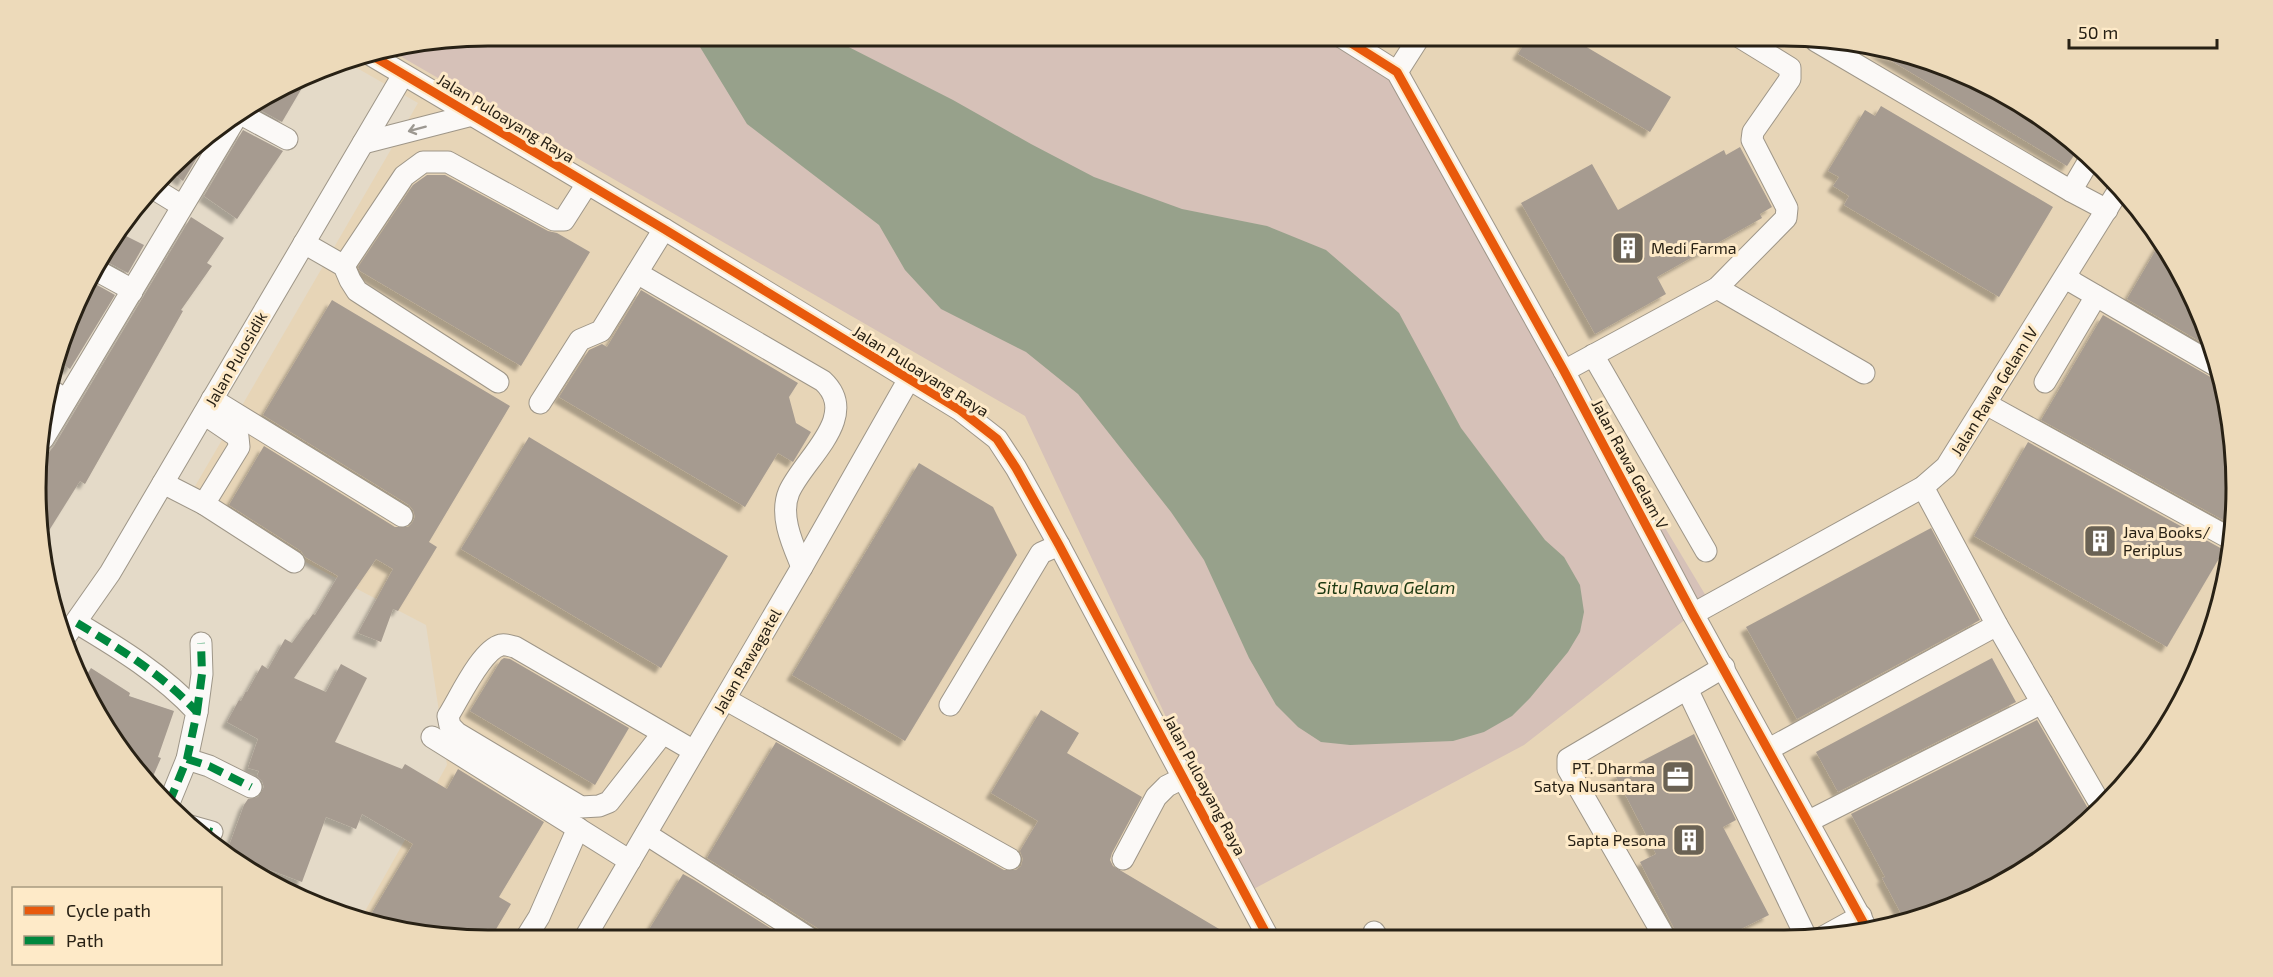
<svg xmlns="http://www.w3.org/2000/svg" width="2273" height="977" font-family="'Exo 2',sans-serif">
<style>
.built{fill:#e7d5b7}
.green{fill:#d6c1b8}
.water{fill:#97a18b}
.building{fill:#a69b90;filter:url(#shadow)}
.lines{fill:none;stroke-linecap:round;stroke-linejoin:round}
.minor-casing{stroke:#9e9688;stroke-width:23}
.minor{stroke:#fbf9f7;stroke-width:21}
.quiet{stroke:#00873e;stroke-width:8;stroke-dasharray:15 8;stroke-linecap:butt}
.cycleway-casing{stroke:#feeac8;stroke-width:13}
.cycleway{stroke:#e8590c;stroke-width:9}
.oneway{stroke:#9c9891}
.labels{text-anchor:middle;stroke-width:6;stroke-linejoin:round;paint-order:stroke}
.street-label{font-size:16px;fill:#282115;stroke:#feeac8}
.poi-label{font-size:16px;fill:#282115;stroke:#feeac8;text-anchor:start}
.water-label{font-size:18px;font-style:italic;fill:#1c3912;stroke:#feeac8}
.rim{fill:none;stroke:#282115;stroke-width:3}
</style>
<defs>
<filter id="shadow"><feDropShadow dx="-5.5" dy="5.5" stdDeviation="1.5" flood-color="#0004"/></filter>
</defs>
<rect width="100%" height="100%" fill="#e4dac8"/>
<path class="built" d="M489 36H1785L1930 60 2011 97 2083 149 2144 213 2190 289 2222 372 2236 459 2233 548 2213 634 2161 740 2083 829 1958 906 1844 937 489 941 360 920 447 765 426 625 187 500 418 103 343 60Z"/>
<path class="green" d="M489 36H1324L1395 78 1709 601 1524 745 1248 892 1025 416 393 52Z"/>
<path class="water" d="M686 36H827L953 100 1031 144 1094 177 1182 209 1267 226 1326 250 1399 313 1461 428 1545 540 1564 557 1580 585 1584 612 1580 632 1568 652 1530 698 1512 716 1484 732 1453 741 1350 745 1321 742 1298 727 1276 705 1249 658 1204 560 1171 512 1078 394 1026 352 941 309 905 270 879 225 747 124 700 47Z"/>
<g class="building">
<path d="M1529 36H1568L1671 97 1650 132 1518 54Z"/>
<path d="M1875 51 1930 60 2011 97 2080 146 2067 166Z"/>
<path d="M309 76 282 122 251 105 263 96Z"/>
<path d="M1881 106 2053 207 1999 297 1844 205 1849 196 1833 186 1839 177 1828 171 1865 110 1875 116Z"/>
<path d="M243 130 283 151 237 219 204 196Z"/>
<path d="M212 133 183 181 171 172 190 148Z"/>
<path d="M1740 147 1772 207 1760 214 1762 218 1657 277 1666 294 1595 334 1521 203 1592 164 1618 210 1724 150 1726 155Z"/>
<path d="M427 175H445L548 231 557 233 590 252 521 366 360 271 358 267 413 185Z"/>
<path d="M191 217 224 238 207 263 212 266 181 310 183 311 85 484 80 481 40 545 43 460 54 446Z"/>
<path d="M120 233 144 245 128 273 100 258Z"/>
<path d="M2161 241 2190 289 2213 349 2127 299Z"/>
<path d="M90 281 115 295 70 369 59 362Z"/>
<path d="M641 290 798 383 789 397 796 423 811 432 793 462 778 453 745 507 559 397 589 350 602 344 607 347Z"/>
<path d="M332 300 510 406 429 542 437 547 398 611 393 609 381 642 358 633 393 569 376 559 294 678 326 692 341 664 367 678 335 742 402 769 405 764 447 789 458 769 544 822 499 897 511 904 489 941 367 921 413 844 362 814 356 829 326 817 302 882 254 864 251 872 226 854 244 805 248 799 258 797 264 787 262 781 257 776 259 771 248 768 258 739 227 722 239 700 241 701 246 691 247 692 262 665 268 669 285 639 292 643 313 614 315 615 338 576 305 557 301 551 229 505 264 446 395 527H408L412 523 415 517 413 510 409 505 263 415Z"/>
<path d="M2103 315 2214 379 2223 380 2236 459 2234 526 2041 420Z"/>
<path d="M529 437 728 556 661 668 461 549Z"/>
<path d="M2028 442 2224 550 2167 647 1974 536Z"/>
<path d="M919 463 993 507 1017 555 905 741 792 675Z"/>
<path d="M1931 528 1980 620 1797 719 1746 627Z"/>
<path d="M504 658 510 659 629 728 595 785 470 711 501 660Z"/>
<path d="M1992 658 2016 702 1838 792 1816 752Z"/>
<path d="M91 668 130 693 129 696 174 711 158 757 161 758 151 781 96 714 82 682Z"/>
<path d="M1041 710 1079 733 1067 753 1142 797 1112 853 1110 860 1113 866 1236 939 825 940 819 929 707 858 776 742 1004 870H1016L1021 866 1023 859 1020 851 1038 821 991 793Z"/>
<path d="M2037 720 2093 817 2083 828 1914 918 1905 921 1882 878 1885 877 1851 814Z"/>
<path d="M1694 734 1736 820 1723 827 1769 915 1725 937 1679 938 1640 862 1656 854 1615 775Z"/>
<path d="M683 874 694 880 789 940 642 941Z"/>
</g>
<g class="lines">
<g class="minor-casing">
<g id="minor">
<path d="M1340 36 1397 72 1564 371 1693 614 1868 931"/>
<path d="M1816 41 2071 191 2107 210"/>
<path d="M371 55 664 229 960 410 997 439 1016 468 1059 545 1269 939"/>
<path d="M1397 72 1420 36"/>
<path d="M239 113 287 139"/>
<path d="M363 143 472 115"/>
<path d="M156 190 182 206"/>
<path d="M2071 191 2091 157"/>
<path d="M304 243 344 266 350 280 357 291 498 382"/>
<path d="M344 266 404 176 423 162H448L554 220H564L587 184"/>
<path d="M94 269 127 287 132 292"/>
<path d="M637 273 823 381C861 417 804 458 789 492 779 516 793 545 802 567"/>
<path d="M2066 276 2074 283 2220 368"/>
<path d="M1717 288 1864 373"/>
<path d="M1593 355 1706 551"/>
<path d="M1564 371 1717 288 1786 218 1787 208 1752 140 1753 132 1790 79V68L1738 36"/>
<path d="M2045 382 2096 296"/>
<path d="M49 389 66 400"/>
<path d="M212 399 402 516"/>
<path d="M540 403 580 340 601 331 664 229"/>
<path d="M1986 404 2233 540"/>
<path d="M204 414 238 437 239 447 204 504 294 562"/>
<path d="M43 439 238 114"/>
<path d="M163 483 204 504"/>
<path d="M1923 487 1997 625 2102 807"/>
<path d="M1693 614 1923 487 1946 467 2120 188"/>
<path d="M77 623C119 648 163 675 197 712L187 759 169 803"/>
<path d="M63 640 110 573 403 75"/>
<path d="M1687 689 1806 937"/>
<path d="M725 699 1010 859"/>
<path d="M950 705 1041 553 1059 545"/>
<path d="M197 712 202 674 201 643"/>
<path d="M663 733 609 802 599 806 581 807 457 733 450 726 448 716C459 699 481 650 501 645 506 644 510 646 515 647L694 751"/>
<path d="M432 737 630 861"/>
<path d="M1769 749 1997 625"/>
<path d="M187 759 209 766 251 787"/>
<path d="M1809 821 2042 703"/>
<path d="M187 825 212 832"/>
<path d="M646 834 812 940"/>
<path d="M1123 859 1156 797 1167 786 1185 777"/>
<path d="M1374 932 1378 938"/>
<path d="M1823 937 1861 916"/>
<path d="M1665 938 1568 769V759L1724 667"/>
<path d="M524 941 539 917 578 828"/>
<path d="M583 941 802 567 909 379"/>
</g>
</g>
<use href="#minor" class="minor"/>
<g class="quiet">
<path d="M77 623C119 648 163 675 197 712L187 759 169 803"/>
<path d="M197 712 202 674 201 643"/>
<path d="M187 759 209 766 251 787"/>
<path d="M187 825 212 832"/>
</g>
<g class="cycleway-casing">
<g id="cycleway">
<path d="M1340 36 1397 72 1564 371 1693 614 1868 931"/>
<path d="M371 55 664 229 960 410 997 439 1016 468 1059 545 1269 939"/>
</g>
</g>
<use href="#cycleway" class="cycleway"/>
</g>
<defs><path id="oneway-shaft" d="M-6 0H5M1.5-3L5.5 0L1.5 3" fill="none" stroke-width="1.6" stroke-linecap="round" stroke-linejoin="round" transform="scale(1.5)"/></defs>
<use class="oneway" href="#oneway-shaft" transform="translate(417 129) rotate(165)"/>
<defs>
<g id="building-square" transform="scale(1.725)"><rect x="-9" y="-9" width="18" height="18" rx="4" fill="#6a6254" stroke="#feeac8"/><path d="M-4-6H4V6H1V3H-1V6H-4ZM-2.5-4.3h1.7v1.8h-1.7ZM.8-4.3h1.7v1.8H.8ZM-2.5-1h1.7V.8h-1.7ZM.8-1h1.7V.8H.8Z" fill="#fff"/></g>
<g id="office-square" transform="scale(1.725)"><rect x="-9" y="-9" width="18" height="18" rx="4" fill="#6a6254" stroke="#feeac8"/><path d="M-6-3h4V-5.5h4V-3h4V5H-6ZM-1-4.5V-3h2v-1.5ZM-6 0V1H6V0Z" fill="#fff"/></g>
</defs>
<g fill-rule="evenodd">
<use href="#building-square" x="1628" y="248"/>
<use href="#building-square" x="2100" y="541"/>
<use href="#office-square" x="1678" y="777"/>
<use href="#building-square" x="1689" y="840"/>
</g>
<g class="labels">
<g class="street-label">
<text transform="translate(506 118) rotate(31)" y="6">Jalan Puloayang Raya</text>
<text transform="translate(236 359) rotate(-60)" y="6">Jalan Pulosidik</text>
<text transform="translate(921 371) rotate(32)" y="6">Jalan Puloayang Raya</text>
<text transform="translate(1994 391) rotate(-58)" y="6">Jalan Rawa Gelam IV</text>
<text transform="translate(1630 464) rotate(62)" y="6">Jalan Rawa Gelam V</text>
<text transform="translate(747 661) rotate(-60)" y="6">Jalan Rawagatel</text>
<text transform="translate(1205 785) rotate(62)" y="6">Jalan Puloayang Raya</text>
</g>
<g class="poi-label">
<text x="1651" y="254">Medi Farma</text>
<text x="2123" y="538">Java Books/<tspan x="2123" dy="18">Periplus</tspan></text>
<text x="1655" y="774" text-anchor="end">PT. Dharma<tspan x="1655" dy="18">Satya Nusantara</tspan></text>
<text x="1666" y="846" text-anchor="end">Sapta Pesona</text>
</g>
<g class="water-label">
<text x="1386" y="594">Situ Rawa Gelam</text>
</g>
</g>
<path d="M0 0H2273V977H0ZM488 46H1784A442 442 0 0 1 2226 488V488A442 442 0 0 1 1784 930H488A442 442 0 0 1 46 488V488A442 442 0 0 1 488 46Z" fill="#eddaba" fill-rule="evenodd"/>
<path class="rim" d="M488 46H1784A442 442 0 0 1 2226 488V488A442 442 0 0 1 1784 930H488A442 442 0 0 1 46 488V488A442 442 0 0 1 488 46Z"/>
<rect x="12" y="887" width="210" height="78" fill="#feeac8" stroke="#a89a80" stroke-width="1.5"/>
<rect x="24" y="906" width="30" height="9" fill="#e8590c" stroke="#a89a80" stroke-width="1.5"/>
<text x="66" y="917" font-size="18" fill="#282115">Cycle path</text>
<rect x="24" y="936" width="30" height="9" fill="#00873e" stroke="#a89a80" stroke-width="1.5"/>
<text x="66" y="947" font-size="18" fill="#282115">Path</text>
<path d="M2069 39v9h148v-9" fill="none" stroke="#282115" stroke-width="3"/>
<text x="2078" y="39" font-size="18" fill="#282115" stroke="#feeac8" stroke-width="4.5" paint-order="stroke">50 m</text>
</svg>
